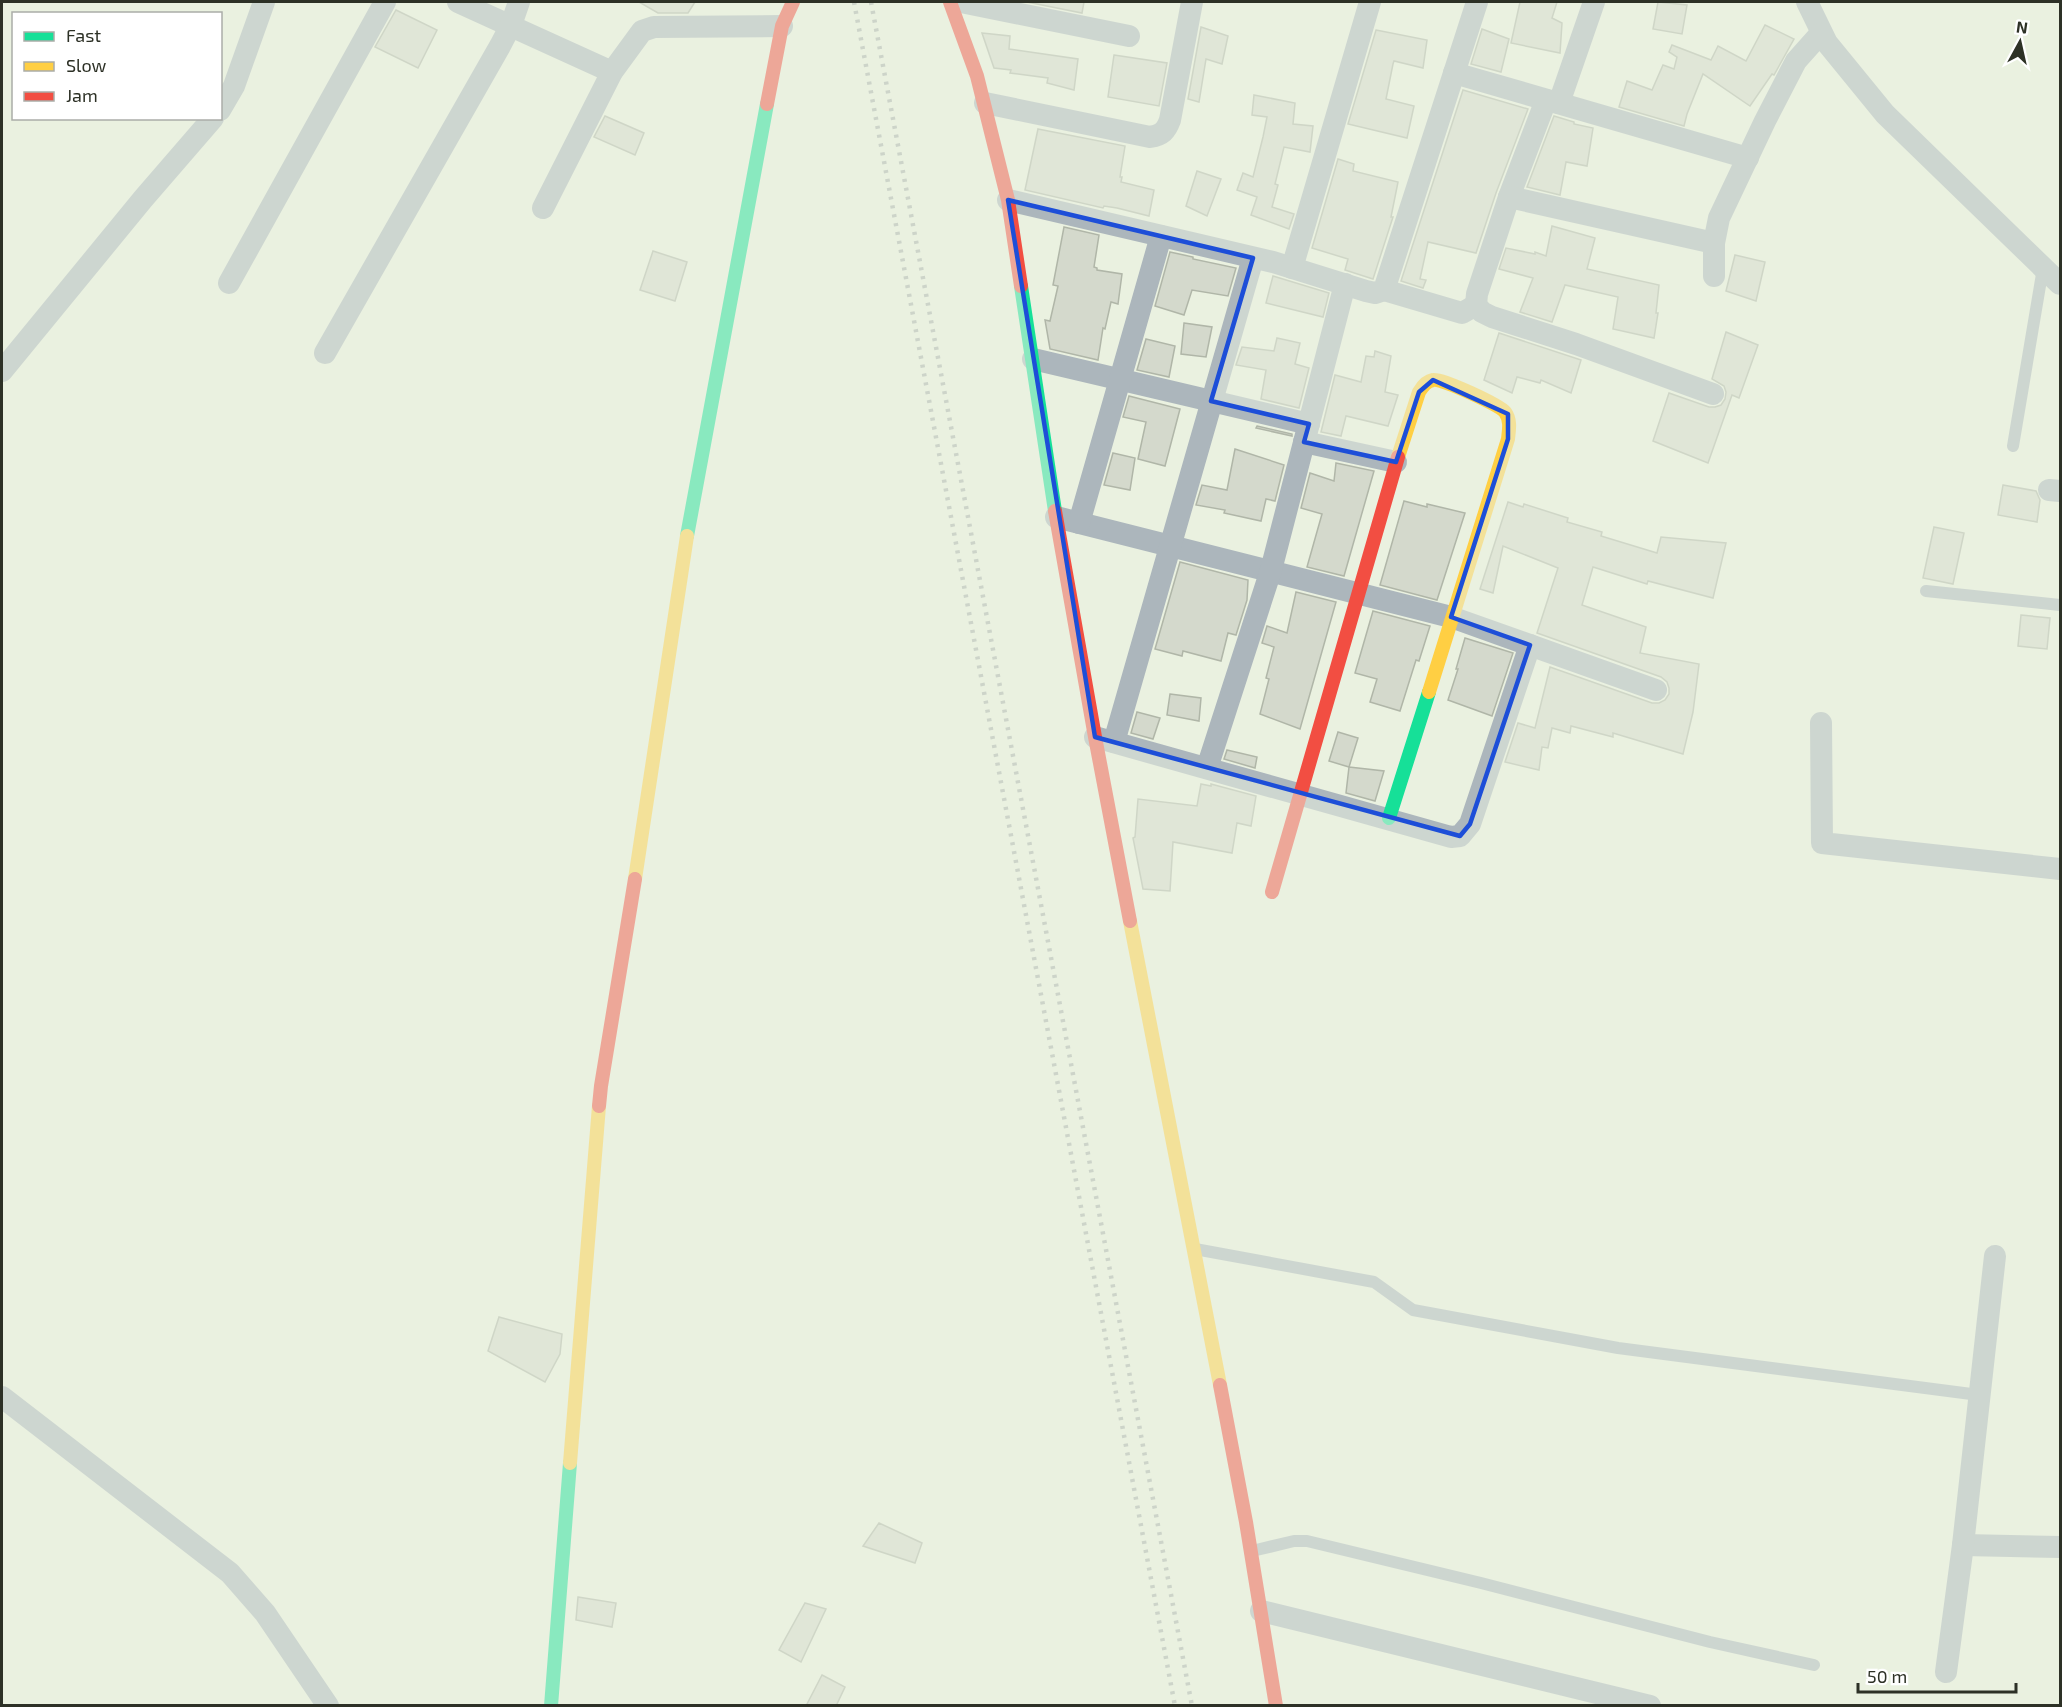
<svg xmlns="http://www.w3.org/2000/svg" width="2062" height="1707" font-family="'Exo 2',sans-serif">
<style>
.building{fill:#d4d9cc;stroke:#b0b6a8;stroke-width:1.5}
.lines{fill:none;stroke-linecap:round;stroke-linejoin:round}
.lane{stroke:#acb6bc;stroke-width:12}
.street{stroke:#acb6bc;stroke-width:22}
.fast{stroke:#16e098;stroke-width:14}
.slow{stroke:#ffcf43;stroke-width:14}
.jam{stroke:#f24e42;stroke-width:14}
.rail{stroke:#aab1ad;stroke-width:4.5;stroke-dasharray:3 6;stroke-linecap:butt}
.marked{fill:none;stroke:#1d4ed8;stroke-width:4.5;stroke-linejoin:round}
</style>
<rect width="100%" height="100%" fill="#eaf1e0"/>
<g class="building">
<path d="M639 2H695L688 13H658Z"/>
<path d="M1027 2H1084L1082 13Z"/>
<path d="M1520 2H1557L1552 18 1562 23 1560 53 1511 43Z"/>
<path d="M1658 2 1687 5 1682 34 1653 29Z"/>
<path d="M396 10 437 30 418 68 375 47Z"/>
<path d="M1765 25 1794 39 1774 75 1772 74 1750 106 1703 74 1687 114 1684 126 1619 107 1627 81 1652 90 1663 65 1674 69 1677 57 1669 52 1672 45 1711 60 1718 46 1746 61Z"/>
<path d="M1201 27 1228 36 1222 64 1206 59 1199 102 1188 99Z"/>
<path d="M1482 29 1509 39 1501 72 1471 64Z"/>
<path d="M1376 30 1427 40 1423 68 1394 61 1393 64 1386 99 1414 106 1407 138 1348 124Z"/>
<path d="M982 33 1010 36 1009 49 1078 59 1074 90 1047 83 1048 78 1010 73 1011 70 994 68Z"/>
<path d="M1114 55 1167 63 1159 106 1108 97Z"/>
<path d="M1463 90 1528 109 1496 193 1476 253 1428 242 1420 279 1426 280 1423 288 1401 281Z"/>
<path d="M1254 95 1295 103 1293 124 1313 126 1310 152 1284 147 1275 184 1278 185 1272 207 1294 214 1289 229 1251 215 1257 197 1237 190 1243 173 1253 177 1263 137 1267 117 1252 115Z"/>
<path d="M605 116 644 133 635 155 594 137Z"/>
<path d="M1554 116 1574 122V124L1593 128 1587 166 1566 162 1560 195 1527 187Z"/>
<path d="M1038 129 1125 146 1120 177H1122L1121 182 1154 190 1149 216 1117 208 1104 206 1103 208 1025 190Z"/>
<path d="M1338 159 1354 164 1353 171 1398 182 1391 217H1393L1373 279 1345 270 1348 259 1312 248Z"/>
<path d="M1197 171 1221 179 1207 216 1186 206Z"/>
<path d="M1552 226 1595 238 1587 269 1659 285 1656 313H1658L1654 338 1613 329 1618 297 1565 285 1552 322 1520 312 1533 278 1499 269 1506 248 1535 254V252L1546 256Z"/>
<path d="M1064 227 1099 235 1094 267 1097 268V270L1122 274 1118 304 1111 302 1105 329 1103 328 1098 360 1050 349 1045 320 1050 321 1058 286 1053 285Z"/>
<path d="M653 251 687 262 675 301 640 290Z"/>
<path d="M1170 252 1193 257V259L1236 268 1228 296 1192 290 1184 315 1155 306Z"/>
<path d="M1735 255 1765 262 1756 301 1726 291Z"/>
<path d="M1273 276 1329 293 1323 317 1266 303Z"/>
<path d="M1184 323 1212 327 1206 357 1181 354Z"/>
<path d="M1726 332 1758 345 1739 398 1732 395 1708 463 1653 441 1669 393 1709 407H1715L1721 405 1725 399 1726 392 1724 386 1712 379Z"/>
<path d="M1499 333 1581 360 1571 393 1541 380 1540 383 1517 377 1512 393 1484 380Z"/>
<path d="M1277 338 1300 343 1295 364 1309 368 1299 408 1261 399 1266 370 1236 365 1242 347 1274 351Z"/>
<path d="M1146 339 1175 346 1169 377 1137 370Z"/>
<path d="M1375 351 1391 356 1385 392 1398 395 1388 426 1346 416 1341 436 1321 432 1335 375 1361 382 1366 356 1374 357Z"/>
<path d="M1129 396 1180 409 1165 466 1138 459 1146 422 1123 417Z"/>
<path d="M1257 426 1292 434V436L1256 428Z"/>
<path d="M1235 449 1284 465 1275 501 1266 499 1261 521 1224 513 1225 510 1196 505 1202 485 1227 490Z"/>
<path d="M1113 453 1135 458 1130 490 1104 485Z"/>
<path d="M1336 463 1374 471 1344 576 1307 567 1322 514 1301 508 1310 473 1334 481Z"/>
<path d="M2003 485 2036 491 2040 500 2037 522 1998 515Z"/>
<path d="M1404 501 1427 507V504L1465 513 1437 600 1380 585Z"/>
<path d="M1508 502 1523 507 1524 504 1568 518 1567 522 1602 532 1601 536 1657 553 1661 537 1726 543 1713 598 1648 581 1647 584 1593 567 1582 605 1646 627 1640 653 1699 664 1693 712 1683 754 1613 733V737L1571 726 1570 733 1552 728 1548 748 1542 747 1539 770 1505 762 1518 723 1535 728 1550 667 1652 703H1659L1665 700 1669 694V688L1667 682 1661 677 1537 633 1558 568 1503 546 1493 593 1480 589Z"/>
<path d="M1934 527 1964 533 1953 584 1923 578Z"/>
<path d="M1180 562 1248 580 1247 600 1236 635 1228 633 1221 661 1183 651 1182 656 1155 649Z"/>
<path d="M1296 592 1336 602 1300 729 1260 714 1269 679 1266 678 1274 647 1262 643 1267 626 1287 633Z"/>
<path d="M1373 611 1430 626 1419 661 1416 660 1400 711 1370 702 1377 679 1355 673Z"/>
<path d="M2021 615 2050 618 2047 649 2018 646Z"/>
<path d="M1465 638 1513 653 1492 716 1448 700 1458 669H1456Z"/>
<path d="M1170 694 1201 698 1199 721 1167 715Z"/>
<path d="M1137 712 1160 718 1153 739 1131 733Z"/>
<path d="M1338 732 1358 738 1349 767 1329 761Z"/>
<path d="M1227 750 1257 757 1255 768 1224 759Z"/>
<path d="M1349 767 1384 771 1375 801 1346 793Z"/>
<path d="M1201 784 1211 786V784L1256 796 1251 826 1237 823 1232 853 1173 842 1170 891 1143 889 1133 838 1135 837 1138 799 1197 806Z"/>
<path d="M499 1317 562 1334 560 1354 545 1382 488 1351Z"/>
<path d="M879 1523 922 1543 915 1563 863 1546Z"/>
<path d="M578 1597 616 1603 612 1627 576 1620Z"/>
<path d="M805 1603 826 1609 801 1662 779 1650Z"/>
<path d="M822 1675 845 1687 836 1706H806Z"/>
</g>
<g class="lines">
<g class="lane">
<path d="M2013 446 2043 268"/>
<path d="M1926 591 2060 605"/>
<path d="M1195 1249 1374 1282 1413 1310 1618 1348 1979 1395"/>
<path d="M1252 1551 1294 1541H1307L1481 1583 1710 1642 1814 1665"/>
</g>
<g class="street">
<path d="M458 2 612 72"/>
<path d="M961 2 1129 36"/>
<path d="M1807 2 1827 43 1885 114 2060 284"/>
<path d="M1454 73 1748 158"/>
<path d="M1546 100 1509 197 1477 294 1476 305 1482 312 1492 317 1576 344 1713 394"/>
<path d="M985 103 1150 137C1162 135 1166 131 1170 120L1192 2"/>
<path d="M1559 103 1594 2"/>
<path d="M220 110 234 86 264 2"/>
<path d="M1509 197 1714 243"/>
<path d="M1008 200 1273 262 1366 291 1375 293 1384 290 1477 2"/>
<path d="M543 208 612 72 642 31 654 27 782 26"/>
<path d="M1292 268 1370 2"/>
<path d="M1714 276V243L1719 218 1765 121 1796 61 1821 33"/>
<path d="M229 283 385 2"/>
<path d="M1384 290 1462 313 1476 305"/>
<path d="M325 353 500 46 511 25 519 2"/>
<path d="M1033 359 1309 424"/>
<path d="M2 371 143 199 213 118"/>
<path d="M1304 442 1396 462"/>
<path d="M2049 490 2060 491"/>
<path d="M1056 517 1451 617 1656 690"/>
<path d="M1079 523 1161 236"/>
<path d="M1821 723 1822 843 2060 869"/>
<path d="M1095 737 1451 837 1460 836 1470 824 1530 645"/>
<path d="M1114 742 1253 258"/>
<path d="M1207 768 1271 570 1345 284"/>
<path d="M2 1397 230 1573 265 1613 328 1706"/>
<path d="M1963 1545 2060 1547"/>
<path d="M1261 1611 1650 1706"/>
<path d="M1946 1672 1963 1545 1995 1256"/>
</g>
<g class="fast">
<path d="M1021 286 1055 511"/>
<path d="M687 536 767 104"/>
<path d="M1389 818 1429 692"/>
<path d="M551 1706 570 1463"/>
</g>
<g class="slow">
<path d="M1398 457 1419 392C1422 387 1427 381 1433 380 1442 378 1499 405 1505 412 1511 420 1509 430 1508 439L1429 692"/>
<path d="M635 879 687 536"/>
<path d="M1130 921 1220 1385"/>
<path d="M570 1463 599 1106"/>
</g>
<g class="jam">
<path d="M950 2 977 76 1008 200 1021 286"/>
<path d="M767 104 782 26 793 2"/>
<path d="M1055 511 1095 737 1130 921"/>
<path d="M1272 892 1398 457"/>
<path d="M599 1106 601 1086 635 879"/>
<path d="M1220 1385 1246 1522 1276 1706"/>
</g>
<g class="rail">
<path d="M854 2 1175 1706"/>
<path d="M871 2 1192 1706"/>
</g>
</g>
<path d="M0 0H2062V1707H0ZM1008 200 1253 258 1211 401 1309 424 1304 442 1396 462 1419 392 1433 380 1508 414V439L1451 617 1530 645 1470 824 1460 836 1095 737Z" fill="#eaf1e0" fill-opacity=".55" fill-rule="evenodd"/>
<path class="marked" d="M1008 200 1253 258 1211 401 1309 424 1304 442 1396 462 1419 392 1433 380 1508 414V439L1451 617 1530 645 1470 824 1460 836 1095 737Z"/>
<rect width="2062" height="1707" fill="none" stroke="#2d3126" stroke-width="6"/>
<rect x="12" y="12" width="210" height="108" fill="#ffffff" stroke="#abada8" stroke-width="1.5"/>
<rect x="24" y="32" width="30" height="9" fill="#16e098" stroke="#abada8" stroke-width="1.5"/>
<text x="66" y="42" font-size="18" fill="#2d3126">Fast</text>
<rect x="24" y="62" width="30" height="9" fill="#ffcf43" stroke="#abada8" stroke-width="1.5"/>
<text x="66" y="72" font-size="18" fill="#2d3126">Slow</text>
<rect x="24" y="92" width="30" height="9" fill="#f24e42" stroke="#abada8" stroke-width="1.5"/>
<text x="66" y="102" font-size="18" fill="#2d3126">Jam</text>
<g transform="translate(2020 42) rotate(8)" stroke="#ffffff" stroke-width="4.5" paint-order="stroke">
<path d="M0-4.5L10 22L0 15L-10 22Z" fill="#2d3126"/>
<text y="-9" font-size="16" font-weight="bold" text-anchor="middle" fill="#2d3126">N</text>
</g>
<path d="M1858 1683v9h158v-9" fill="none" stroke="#2d3126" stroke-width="3"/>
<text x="1867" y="1683" font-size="18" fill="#2d3126" stroke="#ffffff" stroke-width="4.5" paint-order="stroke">50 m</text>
</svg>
